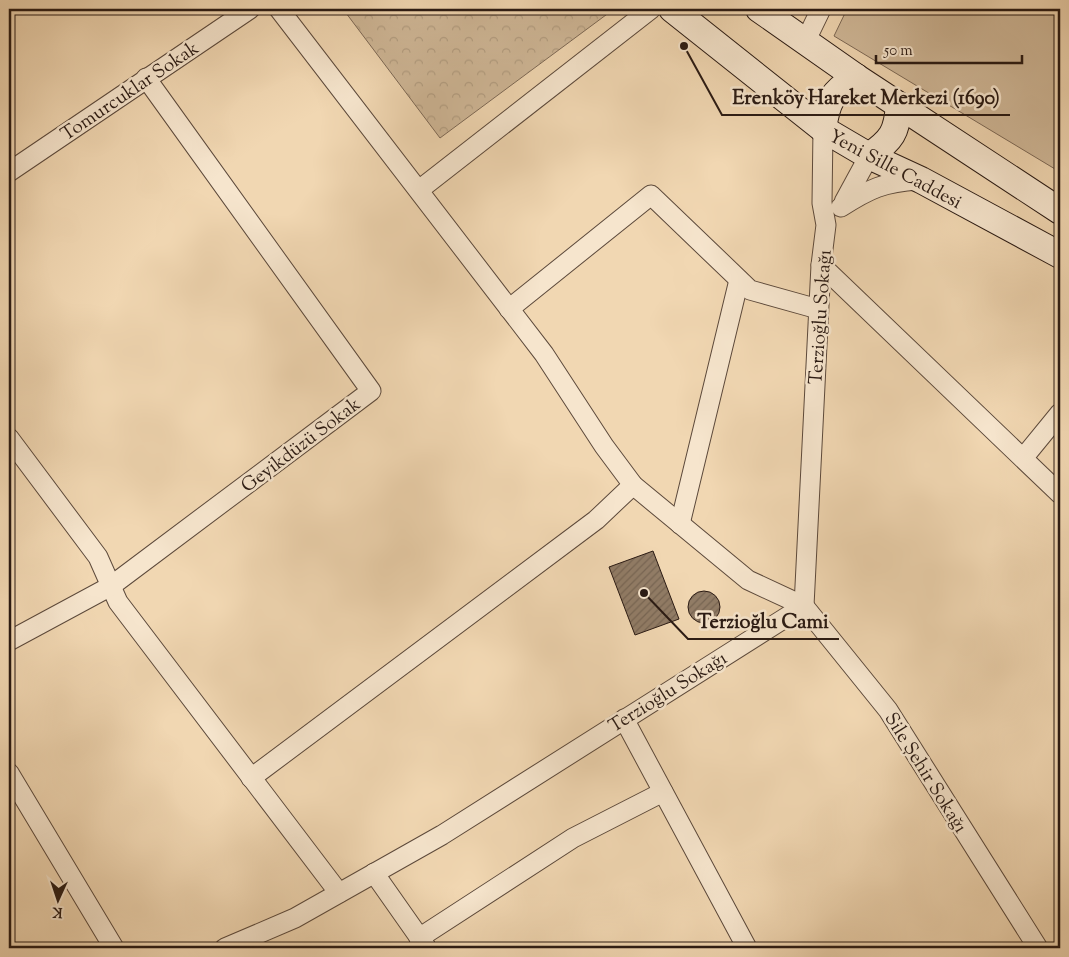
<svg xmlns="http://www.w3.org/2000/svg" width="1069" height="957" font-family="'Sorts Mill Goudy',serif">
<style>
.green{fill:#cfb797;stroke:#7c6855}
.park{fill:url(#park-crowns);stroke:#7c6855}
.building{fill:url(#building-hatch);stroke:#2a1a13}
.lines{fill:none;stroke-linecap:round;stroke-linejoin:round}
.minor-casing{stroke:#5c493b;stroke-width:21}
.secondary-casing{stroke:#2a1a13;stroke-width:28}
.minor{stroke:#f6e5cd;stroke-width:19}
.secondary{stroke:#f6e5cd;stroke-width:26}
.labels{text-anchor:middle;stroke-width:5;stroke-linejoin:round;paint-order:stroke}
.street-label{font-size:19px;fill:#2a1a13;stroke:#f6e5cd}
.leader{fill:none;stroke:#2a1a13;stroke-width:2}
.callout-dot{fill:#2a1a13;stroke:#f6e5cd;stroke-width:2}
.callout-label{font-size:20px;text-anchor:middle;font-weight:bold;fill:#2a1a13;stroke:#f6e5cd;stroke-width:5;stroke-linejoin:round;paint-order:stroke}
</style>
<defs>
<pattern id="park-crowns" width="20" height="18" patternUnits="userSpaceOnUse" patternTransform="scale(1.25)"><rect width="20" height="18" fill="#cfb797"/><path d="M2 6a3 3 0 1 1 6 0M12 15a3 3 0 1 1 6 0" fill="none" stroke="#b29d81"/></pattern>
<pattern id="building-hatch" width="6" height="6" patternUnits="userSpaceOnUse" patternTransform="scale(1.25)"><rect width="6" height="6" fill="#917c66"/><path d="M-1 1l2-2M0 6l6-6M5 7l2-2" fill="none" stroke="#776553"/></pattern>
</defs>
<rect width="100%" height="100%" fill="#f1d7b2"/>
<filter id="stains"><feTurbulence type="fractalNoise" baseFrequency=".004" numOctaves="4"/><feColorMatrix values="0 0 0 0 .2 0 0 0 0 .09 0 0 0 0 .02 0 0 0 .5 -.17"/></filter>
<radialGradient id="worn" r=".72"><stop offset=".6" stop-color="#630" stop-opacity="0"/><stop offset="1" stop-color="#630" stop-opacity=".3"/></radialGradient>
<path class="green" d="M847 9H1060V172L834 36Z"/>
<path class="park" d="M343 9H614L440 138Z"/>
<g class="building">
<path d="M653 551 679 619 635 635 609 567Z"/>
<circle cx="704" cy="607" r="16"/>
</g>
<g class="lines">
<g class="minor-casing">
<g id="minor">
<path d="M279 9 544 354 604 446 633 485 748 580 804 606 888 710 1038 948"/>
<path d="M806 40 821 9"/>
<path d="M9 172 250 9"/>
<path d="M419 190 651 9"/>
<path d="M844 202 869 156"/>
<path d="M841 207C869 189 884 182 918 180"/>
<path d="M821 265 1060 494"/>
<path d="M509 309 651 195 750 290 818 309"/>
<path d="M9 438 98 557 118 602 339 893"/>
<path d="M1024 457 1060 413"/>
<path d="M680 524 739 280"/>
<path d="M9 641 111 586 371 391 146 78"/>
<path d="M624 719 747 948"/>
<path d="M9 773 114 948"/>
<path d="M251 778 596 520 633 485"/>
<path d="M374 873 426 947"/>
<path d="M419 938 573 838 663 792"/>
<path d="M225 948 295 918 442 835 804 606 821 265 826 225 822 203 823 129"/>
</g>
</g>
<g class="secondary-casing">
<g id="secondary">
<path d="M672 9 823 129 869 156 921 180 1060 255"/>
<path d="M759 9 856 77 1060 211"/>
<path d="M823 129C827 101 832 92 856 77"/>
<path d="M869 156C892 140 897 132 899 105"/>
</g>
</g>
<use href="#minor" class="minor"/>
<use href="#secondary" class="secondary"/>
</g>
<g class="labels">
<g class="street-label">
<text transform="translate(129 90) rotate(-34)" y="7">Tomurcuklar Sokak</text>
<text transform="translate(896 168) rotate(28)" y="7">Yeni Sille Caddesi</text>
<text transform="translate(819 317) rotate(-86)" y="7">Terzioğlu Sokağı</text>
<text transform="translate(300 444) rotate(-37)" y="7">Geyikdüzü Sokak</text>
<text transform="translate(667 691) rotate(-32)" y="7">Terzioğlu Sokağı</text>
<text transform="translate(927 772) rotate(58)" y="7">Sile Şehir Sokağı</text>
</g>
</g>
<path class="leader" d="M684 46L722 115H1010M644 593L688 639H839"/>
<g class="callout-dot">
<circle cx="684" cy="46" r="5"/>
<circle cx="644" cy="593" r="5"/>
</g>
<g class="callout-label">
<text x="866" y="104">Erenköy Hareket Merkezi (1690)</text>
<text x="763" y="628">Terzioğlu Cami</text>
</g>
<rect width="1069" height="957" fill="none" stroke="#f1d7b2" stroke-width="30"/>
<rect x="10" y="10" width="1049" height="937" fill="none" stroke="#2a1a13" stroke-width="2.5"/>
<rect x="15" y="15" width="1039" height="927" fill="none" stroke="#2a1a13"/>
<g transform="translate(58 900) rotate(183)" stroke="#f6e5cd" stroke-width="4" paint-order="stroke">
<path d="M0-4L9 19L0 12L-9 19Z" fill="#2a1a13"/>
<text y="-8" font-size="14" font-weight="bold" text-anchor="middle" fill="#2a1a13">K</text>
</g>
<path d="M876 55v8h146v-8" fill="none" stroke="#2a1a13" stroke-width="2.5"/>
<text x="884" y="55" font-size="15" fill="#2a1a13" stroke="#f6e5cd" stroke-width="4" paint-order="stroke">50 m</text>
<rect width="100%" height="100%" filter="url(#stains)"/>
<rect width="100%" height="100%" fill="url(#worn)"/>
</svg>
